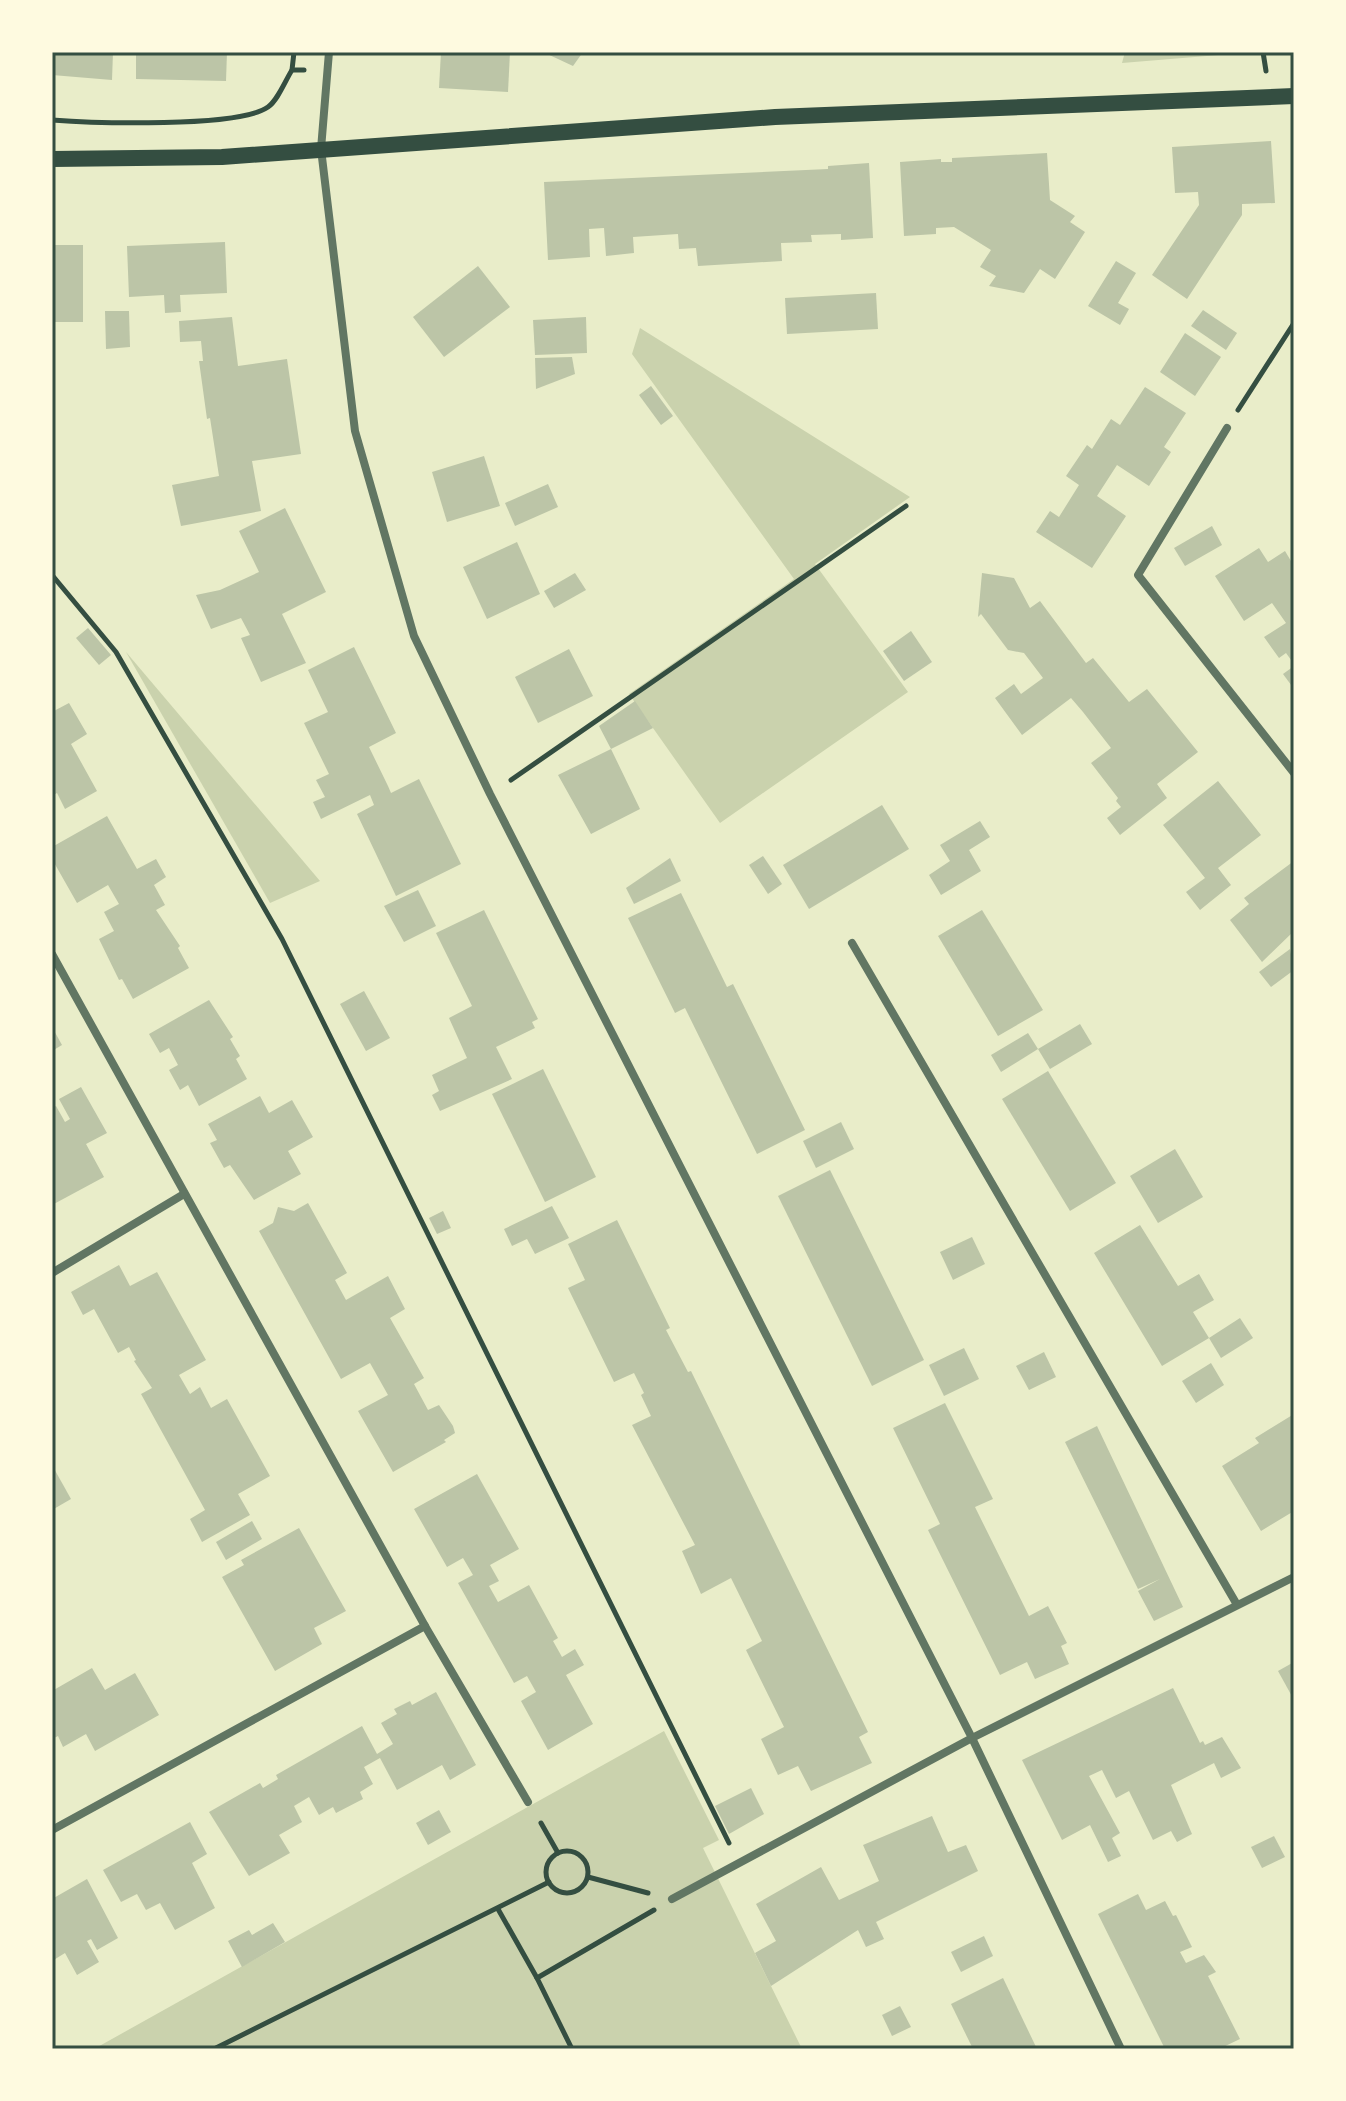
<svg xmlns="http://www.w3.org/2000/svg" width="1346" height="2101" font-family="'Sofia Sans Condensed',sans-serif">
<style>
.green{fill:#cad2ad}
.building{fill:#bcc5a7}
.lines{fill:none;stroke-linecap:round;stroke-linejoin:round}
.path{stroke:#344e41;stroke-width:5}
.minor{stroke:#617663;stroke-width:8}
.secondary{stroke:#344e41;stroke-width:16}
.neatline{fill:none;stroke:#344e41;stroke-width:3}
</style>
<rect width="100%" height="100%" fill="#e9edc9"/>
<g class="green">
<path d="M1125 52H1255L1122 63Z"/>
<path d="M640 328 910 497 815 564 908 692 720 823 629 694 794 579 632 354Z"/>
<path d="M126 652 320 881 270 903Z"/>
<path d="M664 1731 719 1840 703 1848 802 2049H94Z"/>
</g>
<g class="building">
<path d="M52 52H113L112 80 52 75Z"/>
<path d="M136 52H227L226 81 136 79Z"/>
<path d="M441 52H510L508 92 439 88Z"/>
<path d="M543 52H583L573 66Z"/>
<path d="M1271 141 1275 203 1242 204V215L1187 299 1152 275 1199 205 1198 192 1175 193 1172 147Z"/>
<path d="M1047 153 1050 200 1075 216 1070 222 1085 232 1055 279 1040 269 1024 293 989 286 996 276 980 267 991 250 954 227 936 228V234L904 236 900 162 941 159V162H952V158Z"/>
<path d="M869 163 873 238 841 240V234L811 235 812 242 781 243 782 261 698 266 696 248 679 249 678 234 633 237 634 253 606 256 604 228 589 229 590 257 548 260 544 182 828 169V166Z"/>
<path d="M225 242 227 293 180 295 181 312 165 313 164 295 129 297 127 246Z"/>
<rect x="52" y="245" width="31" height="77"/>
<path d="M1116 261 1136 273 1118 303 1129 309 1120 325 1088 306Z"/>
<path d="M478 266 510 307 444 357 413 317Z"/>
<path d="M876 293 878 329 787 334 785 298Z"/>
<path d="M1203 310 1237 333 1226 350 1191 326Z"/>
<path d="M105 311H129L130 347 106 349Z"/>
<path d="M232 317 238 366 287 359 301 454 252 461 261 511 181 526 172 485 219 476 210 418 207 419 199 361H203L201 341 180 342 179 321Z"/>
<path d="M586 317 587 353 535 355 533 320Z"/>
<path d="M1185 333 1221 357 1195 396 1160 372Z"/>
<path d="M572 357 575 374 536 389 535 358Z"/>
<path d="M651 386 673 416 661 425 639 395Z"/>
<path d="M1145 387 1186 413 1164 447 1171 452 1149 486 1117 465 1097 496 1126 516 1092 568 1036 532 1050 511 1059 517 1079 485 1066 476 1087 445 1092 449 1111 419 1120 425Z"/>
<path d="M484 456 500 506 447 522 432 472Z"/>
<path d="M548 484 558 507 515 526 505 503Z"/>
<path d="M285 508 326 592 282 614 306 663 261 682 241 638 250 635 241 618 211 629 196 595 220 590 259 572 239 531Z"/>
<path d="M1212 526 1222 545 1185 566 1174 548Z"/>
<path d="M517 542 540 594 487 619 463 567Z"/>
<path d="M1259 548 1268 562 1285 551 1294 566V664L1286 653 1279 658 1264 637 1286 623 1272 603 1244 621 1215 576Z"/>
<path d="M575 573 586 590 554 608 544 591Z"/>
<path d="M982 573 1014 578 1030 608 1040 601 1086 663 1093 658 1129 702 1147 689 1198 752 1157 784 1167 798 1120 835 1107 818 1121 807 1116 801 1118 798 1091 763 1111 748 1083 712 1071 698 1022 735 995 698 1014 684 1021 694 1043 678 1024 653 1008 650 981 614 978 617Z"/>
<path d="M88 628 111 655 99 665 76 638Z"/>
<path d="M911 631 932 662 904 681 883 651Z"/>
<path d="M354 647 396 733 369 747 388 786 391 793 419 779 461 864 396 896 357 814 374 805 370 795 321 819 313 802 325 797 316 780 329 774 304 723 328 712 308 670Z"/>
<path d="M569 649 593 696 538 723 515 677Z"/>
<path d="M1294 666V689L1283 674Z"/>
<path d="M635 701 653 728 611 749 640 809 591 834 558 775 611 749 599 726Z"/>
<path d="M69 703 87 734 71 744 97 791 65 809 57 793 52 796V712Z"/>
<path d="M1218 781 1261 835 1218 868 1231 885 1200 910 1186 892 1205 878 1163 825Z"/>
<path d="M882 805 909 849 809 909 783 865Z"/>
<path d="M107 816 137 869 156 859 166 877 154 885 165 905 156 910 180 946 178 948 189 968 133 999 122 979 119 980 99 939 114 931 104 912 119 904 108 885 77 903 52 859V847Z"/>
<path d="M980 821 990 837 969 850 981 871 941 895 929 875 950 861 940 845Z"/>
<path d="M763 856 782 884 768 894 749 865Z"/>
<path d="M670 858 681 881 634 904 626 888Z"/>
<path d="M1294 861V931L1262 962 1230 920 1249 904 1244 898Z"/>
<path d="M418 890 436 926 404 942 384 906Z"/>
<path d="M681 893 727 987 733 984 805 1130 757 1154 685 1008 675 1013 628 918Z"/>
<path d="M484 910 538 1019 532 1022 535 1028 496 1047 512 1079 440 1111 432 1095 439 1091 432 1075 467 1058 449 1018 472 1006 436 933Z"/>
<path d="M982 910 1043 1010 998 1036 938 936Z"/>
<path d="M1290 949 1294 970 1271 987 1259 972Z"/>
<path d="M364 991 390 1038 366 1051 340 1004Z"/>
<path d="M209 1000 233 1037 230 1039 240 1056 236 1059 247 1079 199 1106 188 1085 180 1090 169 1070 178 1065 169 1048 160 1053 149 1034Z"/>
<path d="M1080 1024 1092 1044 1050 1069 1038 1049Z"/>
<path d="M52 1027 62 1045 52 1051Z"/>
<path d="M1028 1033 1038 1049 1001 1072 991 1055Z"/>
<path d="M543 1069 596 1177 545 1202 492 1094Z"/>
<path d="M1048 1071 1116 1183 1070 1211 1002 1099Z"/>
<path d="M81 1087 107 1133 86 1144 104 1177 52 1205V1108L56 1106 65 1122 70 1119 59 1099Z"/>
<path d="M260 1096 269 1113 292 1100 313 1137 288 1151 301 1174 254 1200 230 1165 224 1168 210 1143 217 1140 208 1124Z"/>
<path d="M841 1122 854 1149 816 1168 803 1141Z"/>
<path d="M1175 1149 1203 1197 1158 1223 1130 1176Z"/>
<path d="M830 1170 924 1360 872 1386 778 1196Z"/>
<path d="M308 1203 347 1273 335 1280 346 1300 388 1276 405 1309 390 1318 424 1378 414 1384 428 1410 439 1405 453 1426 455 1433 444 1440 446 1442 393 1472 358 1411 388 1395 370 1363 341 1379 259 1231 273 1223 278 1207 294 1211Z"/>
<path d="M552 1206 569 1238 535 1254 527 1239 512 1246 504 1229Z"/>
<path d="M443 1211 451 1228 437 1234 429 1218Z"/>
<path d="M617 1220 670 1328 666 1330 688 1372 691 1371 868 1732 859 1737 872 1763 811 1791 798 1766 778 1775 761 1739 784 1727 746 1650 762 1641 731 1578 701 1594 682 1551 695 1545 632 1425 651 1416 641 1395 644 1393 634 1373 614 1382 568 1288 585 1280 568 1244Z"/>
<path d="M1140 1225 1178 1286 1199 1274 1214 1300 1193 1312 1209 1338 1162 1366 1094 1253Z"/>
<path d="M972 1237 985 1264 953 1280 940 1252Z"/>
<path d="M119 1265 130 1286 157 1272 206 1360 179 1375 190 1394 200 1387 211 1408 227 1399 270 1476 238 1494 250 1515 202 1542 190 1519 205 1510 141 1394 152 1388 134 1361 136 1360 129 1347 118 1353 94 1309 83 1315 71 1292Z"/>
<path d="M1240 1318 1253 1338 1221 1358 1209 1338Z"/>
<path d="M964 1348 979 1379 944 1396 929 1365Z"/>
<path d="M1044 1352 1056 1377 1029 1390 1016 1366Z"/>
<path d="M1211 1363 1224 1385 1196 1403 1182 1381Z"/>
<path d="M945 1403 993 1499 975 1507 1029 1616 1048 1606 1067 1643 1061 1646 1069 1664 1035 1679 1027 1662 1000 1675 928 1530 940 1524 893 1428Z"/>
<path d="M1294 1414V1511L1261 1531 1222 1466 1259 1443 1255 1438Z"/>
<path d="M1097 1426 1183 1607 1154 1621 1138 1591 1160 1579 1138 1589 1065 1442Z"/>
<path d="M52 1465 71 1499 52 1510Z"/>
<path d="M477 1474 519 1549 490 1565 499 1581 489 1586 498 1602 529 1585 558 1638 553 1641 562 1657 575 1649 584 1665 566 1675 593 1724 548 1750 521 1701 536 1692 527 1676 514 1683 458 1583 473 1575 463 1558 447 1567 414 1509Z"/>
<path d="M252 1521 262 1539 226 1560 216 1542Z"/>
<path d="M299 1528 346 1611 314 1628 322 1644 275 1671 222 1577 244 1565 241 1560Z"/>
<path d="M1294 1662V1700L1278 1671Z"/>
<path d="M92 1668 105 1690 135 1673 159 1715 95 1751 86 1734 63 1747 58 1736 52 1739V1691Z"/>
<path d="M1173 1688 1200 1743 1203 1741 1205 1745 1222 1737 1241 1768 1221 1778 1214 1763 1171 1785 1192 1834 1177 1842 1171 1831 1153 1840 1129 1791 1116 1798 1102 1770 1089 1776 1120 1833 1112 1838 1121 1856 1108 1862 1090 1825 1062 1840 1022 1760Z"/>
<path d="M436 1692 476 1765 450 1780 442 1765 397 1790 380 1758 364 1767 373 1784 360 1792 363 1799 336 1813 333 1807 319 1815 309 1797 294 1806 302 1822 279 1835 290 1853 249 1876 209 1812 260 1783 263 1788 278 1779 276 1775 362 1726 377 1754 393 1744 381 1723 397 1714 394 1709 410 1701 412 1705Z"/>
<path d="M751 1788 764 1814 729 1834 715 1806Z"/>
<path d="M439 1810 451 1832 428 1845 416 1823Z"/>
<path d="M932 1816 948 1852 966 1845 978 1871 876 1922 884 1939 866 1947 858 1930 771 1986 755 1953 776 1941 756 1904 821 1867 839 1900 879 1881 863 1845Z"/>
<path d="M190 1822 207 1854 192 1863 215 1908 175 1930 160 1903 146 1910 137 1894 121 1902 103 1870Z"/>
<path d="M1274 1836 1285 1857 1262 1868 1251 1847Z"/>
<path d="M87 1879 118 1938 97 1950 91 1939 87 1941 99 1962 77 1975 65 1953 52 1961V1899Z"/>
<path d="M1138 1894 1146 1910 1165 1901 1173 1916 1176 1915 1192 1947 1180 1952 1186 1963 1204 1955 1216 1972 1208 1976 1240 2039 1219 2049H1165L1098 1914Z"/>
<path d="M273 1923 285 1942 242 1967 228 1941 249 1930 252 1935Z"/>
<path d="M984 1936 993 1956 961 1972 951 1952Z"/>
<path d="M1003 1978 1037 2049H973L951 2004Z"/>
<path d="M900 2006 911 2027 892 2036 882 2015Z"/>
</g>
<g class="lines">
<g class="path">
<path d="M1263 52 1266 71"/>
<path d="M292 70 294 52"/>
<path d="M52 120C92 123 239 128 268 107 278 100 285 81 292 70H304"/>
<path d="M1238 410 1294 323"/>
<path d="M52 575 116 652 282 939 729 1843"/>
<path d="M511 780 906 506"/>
<path d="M541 1823 558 1853"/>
<circle cx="567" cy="1872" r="21"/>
<path d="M588 1877 648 1893"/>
<path d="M498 1909 537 1978 654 1910"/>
<path d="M537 1978 572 2049"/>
<path d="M214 2049 549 1882"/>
</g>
<g class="minor">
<path d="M329 52 321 149 355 431 414 636 490 794 972 1738 1121 2049"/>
<path d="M1227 428 1138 575 1294 773"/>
<path d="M852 943 1236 1603"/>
<path d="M52 954 425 1626 528 1802"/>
<path d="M52 1273 184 1194"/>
<path d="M52 1830 425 1626"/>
<path d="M672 1899 972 1738 1294 1577"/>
</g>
<path class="secondary" d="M52 159 222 157 775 117 1294 96"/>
</g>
<rect width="1346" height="2101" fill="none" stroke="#fefae0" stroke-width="108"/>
<rect x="54" y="54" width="1238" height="1993" class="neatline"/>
</svg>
